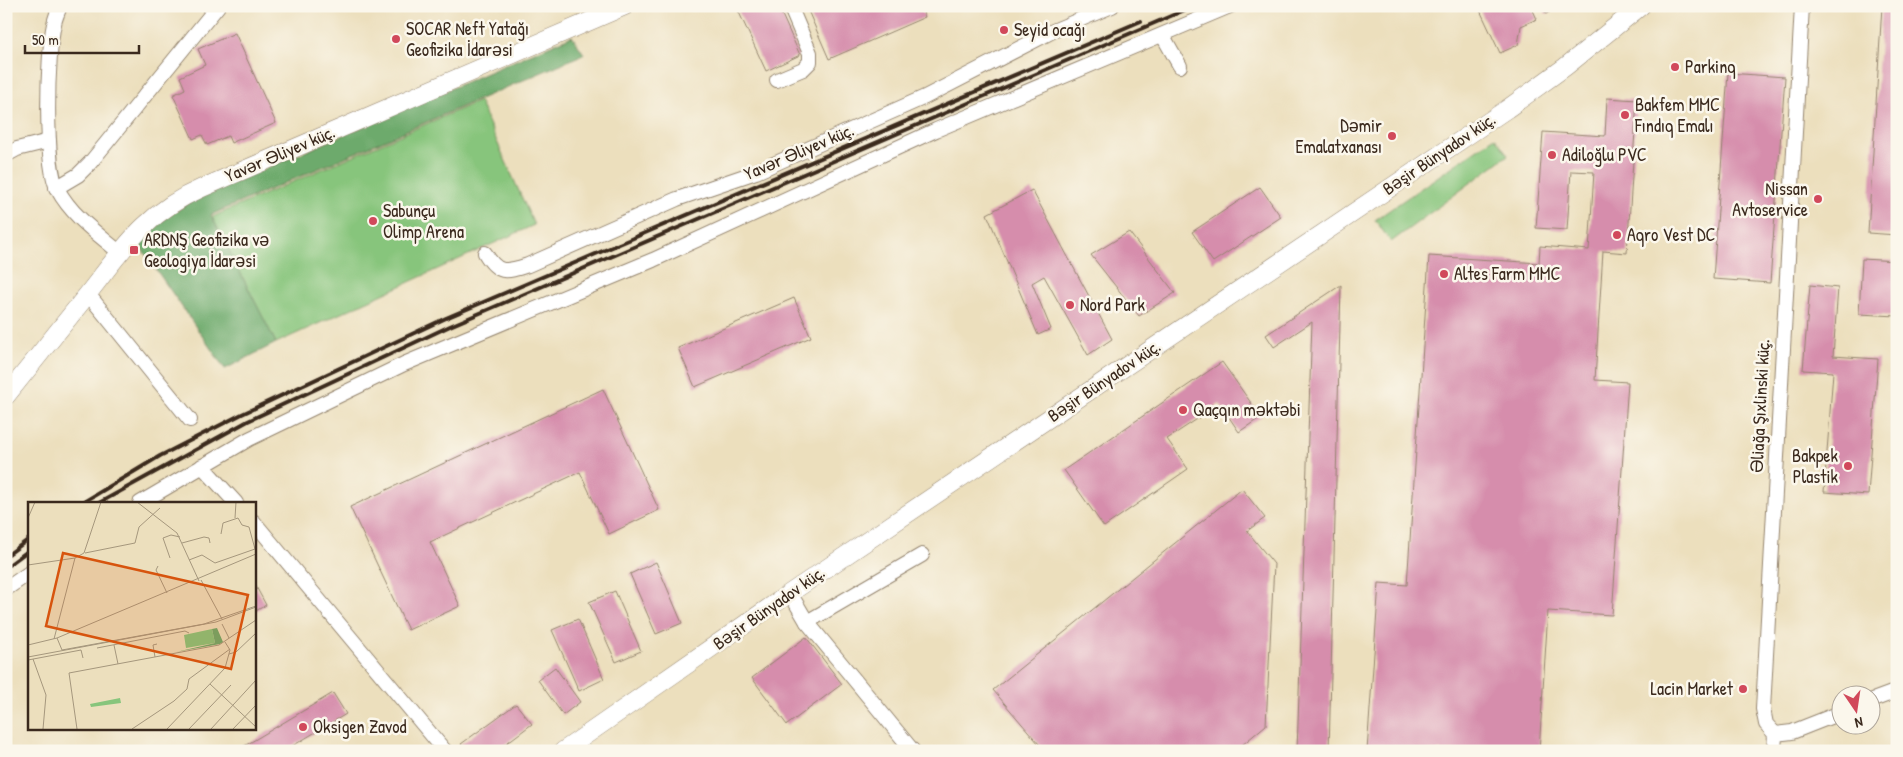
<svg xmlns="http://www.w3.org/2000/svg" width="1903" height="757" font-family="'Patrick Hand',sans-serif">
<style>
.green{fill:#87c57c;stroke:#61784d}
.forest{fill:#6daa6c;stroke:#546a45}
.building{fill:#d68dac}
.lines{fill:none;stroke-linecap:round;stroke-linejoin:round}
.minor-casing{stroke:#94846e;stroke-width:16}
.tertiary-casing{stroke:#94846e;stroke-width:19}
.minor{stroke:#fff;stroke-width:14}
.tertiary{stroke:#fff;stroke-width:18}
.rail{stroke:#3b2a1e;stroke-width:4}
.poi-dot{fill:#d1495b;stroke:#fbf7ec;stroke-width:2}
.labels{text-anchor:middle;stroke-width:5;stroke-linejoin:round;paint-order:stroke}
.poi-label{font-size:18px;fill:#3b2a1e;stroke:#fbf7ec;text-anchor:start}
.street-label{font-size:18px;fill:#3b2a1e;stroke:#fbf7ec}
.inset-road{fill:none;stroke:#a5977d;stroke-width:1}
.view{fill:#d7540e;fill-opacity:0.15;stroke:#d7540e;stroke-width:2.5}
.inset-edge{fill:none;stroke:#3b2a1e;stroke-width:2.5}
</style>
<rect width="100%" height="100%" fill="#fbf7ec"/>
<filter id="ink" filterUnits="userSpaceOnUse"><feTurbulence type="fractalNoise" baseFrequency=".02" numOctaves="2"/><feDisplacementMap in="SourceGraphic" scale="10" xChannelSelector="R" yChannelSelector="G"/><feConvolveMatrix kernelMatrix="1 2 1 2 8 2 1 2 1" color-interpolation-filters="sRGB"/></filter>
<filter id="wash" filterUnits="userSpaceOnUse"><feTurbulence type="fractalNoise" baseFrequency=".0096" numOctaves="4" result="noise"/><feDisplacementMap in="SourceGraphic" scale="20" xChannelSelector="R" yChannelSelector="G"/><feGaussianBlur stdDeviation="1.12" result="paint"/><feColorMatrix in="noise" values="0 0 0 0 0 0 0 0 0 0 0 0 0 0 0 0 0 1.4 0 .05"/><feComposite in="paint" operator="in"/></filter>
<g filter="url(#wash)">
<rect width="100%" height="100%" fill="#ecdfbd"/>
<g class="green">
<path d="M479 101 534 225 276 343 212 217Z"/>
<path d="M1495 137 1508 155 1391 242 1375 220Z"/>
</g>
<path class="forest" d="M572 36 584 54 211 215 276 343 225 369 139 245 162 221 191 201Z"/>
<g id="blocks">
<g class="building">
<path d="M740 6H778L800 55 766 71 737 8Z"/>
<path d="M806 6H920L925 17 829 59Z"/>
<path d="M1478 6H1531L1537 19 1521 26 1518 45 1500 53Z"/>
<path d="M1542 6H1560L1546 14Z"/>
<path d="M1882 6H1897V235L1868 233Z"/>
<path d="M235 33 276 123 231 143 228 136 207 145 202 135 193 139 173 95 185 89 180 77 205 65 198 49Z"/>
<path d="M1728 73 1785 77 1770 283 1713 279Z"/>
<path d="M1607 98 1637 100 1627 253 1603 251 1595 380 1628 382 1612 615 1548 611 1539 751H1367L1379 583 1407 585 1429 256 1539 263 1540 246 1589 250 1594 172 1571 171 1567 230 1536 228 1543 132 1605 136Z"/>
<path d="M1260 187 1281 217 1213 262 1192 232Z"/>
<path d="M1032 190 1112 339 1088 355 1044 276 1032 283 1051 329 1038 335 987 214Z"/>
<path d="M1129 232 1175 293 1139 316 1091 255Z"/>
<path d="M1862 259 1897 261V316L1859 314Z"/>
<path d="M1341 285 1329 751H1297L1312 322 1274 347 1266 335Z"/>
<path d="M1810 285 1838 288 1833 356 1878 359 1868 495 1824 492 1833 372 1803 370Z"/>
<path d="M794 298 811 337 695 387 678 348Z"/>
<path d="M1222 362 1261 417 1239 432 1220 404 1167 439 1188 469 1104 527 1064 470Z"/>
<path d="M603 389 659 510 609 534 580 472 430 542 460 606 408 630 350 507Z"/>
<path d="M1242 489 1265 518 1247 531 1274 564 1266 725 1235 751H1045L993 690Z"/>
<path d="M656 562 682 623 656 634 630 574Z"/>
<path d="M254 583 266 605 254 612Z"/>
<path d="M615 591 641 651 616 662 589 602Z"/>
<path d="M578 619 604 679 579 691 552 630Z"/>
<path d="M806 637 842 684 787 725 752 678Z"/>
<path d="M555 667 580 702 563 715 538 680Z"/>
<path d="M333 693 346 714 284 751H236Z"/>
<path d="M516 704 532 724 496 751H466L461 744Z"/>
</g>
</g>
</g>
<g filter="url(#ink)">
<use href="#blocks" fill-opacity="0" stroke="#94846e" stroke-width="1"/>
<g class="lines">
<g class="minor-casing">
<g id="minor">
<path d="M60 6C58 12 55 18 54 24 47 54 44 166 58 190 72 216 98 234 119 252"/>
<path d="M1802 6 1763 709 1766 724 1775 734 1792 732 1840 713"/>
<path d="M1163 36 1180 66"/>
<path d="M777 80 803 69 810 62V53L790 6"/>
<path d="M6 155 17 149 49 141"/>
<path d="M56 188 78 175 90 163 218 6"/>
<path d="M485 253C498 275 506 272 528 265L677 199 756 172 925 97 1053 31 1112 6"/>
<path d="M88 294 190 420"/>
<path d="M202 466 236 503"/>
<path d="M140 503 249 439 404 364 653 260 936 130 1230 6"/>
<path d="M254 522 445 751"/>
<path d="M6 589 29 573"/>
<path d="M790 593 807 622 913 751"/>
<path d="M807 622 922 555"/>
<path d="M1870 701 1897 691"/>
<path d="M1774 751 1775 734"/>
</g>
</g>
<g class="tertiary-casing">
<g id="tertiary">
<path d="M6 396C33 362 60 329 87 295 123 249 146 212 202 188L625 6"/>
<path d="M563 751 790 593 1507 109 1565 67 1641 6"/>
</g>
</g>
<use href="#minor" class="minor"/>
<use href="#tertiary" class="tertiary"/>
<g class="rail">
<path d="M82 503 160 456 242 414 446 318 1141 21"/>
<path d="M99 503 248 421 450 326 1194 6"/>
<path d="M6 556 29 539"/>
<path d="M6 567 29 550"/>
</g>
</g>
</g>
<g class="poi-dot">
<circle cx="1004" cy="30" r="5"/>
<circle cx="396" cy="39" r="5"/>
<circle cx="1675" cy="67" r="5"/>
<circle cx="1625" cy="115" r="5"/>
<circle cx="1392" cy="136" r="5"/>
<circle cx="1552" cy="155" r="5"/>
<circle cx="1818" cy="199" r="5"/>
<circle cx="373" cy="221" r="5"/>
<circle cx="1617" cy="235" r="5"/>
<rect x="129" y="245" width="10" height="10" rx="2.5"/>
<circle cx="1444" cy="274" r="5"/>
<circle cx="1070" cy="305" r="5"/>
<circle cx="1183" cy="410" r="5"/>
<circle cx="1848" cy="466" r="5"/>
<circle cx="1743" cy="689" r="5"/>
<circle cx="303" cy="727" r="5"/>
</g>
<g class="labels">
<g class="poi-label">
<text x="406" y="35">SOCAR Neft Yatağı<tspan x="406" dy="21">Geofizika İdarəsi</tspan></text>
<text x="1014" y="36">Seyid ocağı</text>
<text x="1685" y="73">Parkinq</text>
<text x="1635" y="111">Bakfem MMC<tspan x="1635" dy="21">Fındıq Emalı</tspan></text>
<text x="1382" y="132" text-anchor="end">Dəmir<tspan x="1382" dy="21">Emalatxanası</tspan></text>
<text x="1562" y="161">Adiloğlu PVC</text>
<text x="1808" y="195" text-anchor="end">Nissan<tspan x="1808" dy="21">Avtoservice</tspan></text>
<text x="383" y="217">Sabunçu<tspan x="383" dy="21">Olimp Arena</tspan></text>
<text x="1627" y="241">Aqro Vest DC</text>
<text x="144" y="246">ARDNŞ Geofizika vә<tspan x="144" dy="21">Geologiya İdarәsi</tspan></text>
<text x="1454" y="280">Altes Farm MMC</text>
<text x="1080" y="311">Nord Park</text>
<text x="1193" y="416">Qaçqın məktəbi</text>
<text x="1838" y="462" text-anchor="end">Bakpek<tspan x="1838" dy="21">Plastik</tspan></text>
<text x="1733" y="695" text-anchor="end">Lacin Market</text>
<text x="313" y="733">Oksigen Zavod</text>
</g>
<g class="street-label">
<text transform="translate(799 152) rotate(-23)" y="6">Yavər Əliyev küç.</text>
<text transform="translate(280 154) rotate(-23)" y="6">Yavər Əliyev küç.</text>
<text transform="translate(1439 154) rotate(-34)" y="6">Bəşir Bünyadov küç.</text>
<text transform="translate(1104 381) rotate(-34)" y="6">Bəşir Bünyadov küç.</text>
<text transform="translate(1760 406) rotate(-87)" y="6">Əliağa Şıxlinski küç.</text>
<text transform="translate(769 608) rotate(-35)" y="6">Bəşir Bünyadov küç.</text>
</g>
</g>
<g transform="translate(28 502)">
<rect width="228" height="228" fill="#ecdfbd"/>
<path d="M184 127 187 141 158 146 156 133ZM92 196 93 201 63 205 62 202Z" fill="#87c57c"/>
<path d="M189 126 195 140 192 142 148 150 187 141 184 127Z" fill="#6daa6c"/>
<path class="inset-road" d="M109 0 149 31 171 79M0 16 7 0M207 16 208 0M154 41 176 35 181 36 182 41M57 51 107 41 111 25 132 6M142 56 135 36 143 33 152 35M161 58 174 53 187 61 227 47 221 25 214 23 210 16 195 21 193 32M0 63 47 56 56 51 73 0M130 64 128 68 139 91M173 78 194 117M194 122 201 136M29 136 34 148 176 122 228 104M26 137 47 56M0 143 29 136 228 52M86 143 90 162M69 146 157 129 161 131M201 152 208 150 228 131M0 155 188 120 228 105M127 155 125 143 129 142M5 157 18 193 15 227M0 158 53 148 55 156M182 182 228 225M49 227 41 171 191 143 228 118M104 227 146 199 159 187 161 177 202 147M139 227 197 166 202 148 197 140M161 227 203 183M183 227 228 178M205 227 228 203"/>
<path class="view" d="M35 51 220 93 203 167 18 124Z"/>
<rect width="228" height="228" class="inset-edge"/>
</g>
<rect width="1903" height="757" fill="none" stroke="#fbf7ec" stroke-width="25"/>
<g transform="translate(1856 710) rotate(167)"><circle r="24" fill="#fbf7ec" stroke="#aea59a"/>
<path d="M0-4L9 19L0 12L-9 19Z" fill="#d1495b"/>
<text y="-8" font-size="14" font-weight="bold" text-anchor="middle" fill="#3b2a1e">N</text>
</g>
<path d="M25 45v8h114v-8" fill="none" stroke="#3b2a1e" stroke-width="2.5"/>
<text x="32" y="45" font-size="15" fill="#3b2a1e" stroke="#fbf7ec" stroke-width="4" paint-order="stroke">50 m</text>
</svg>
